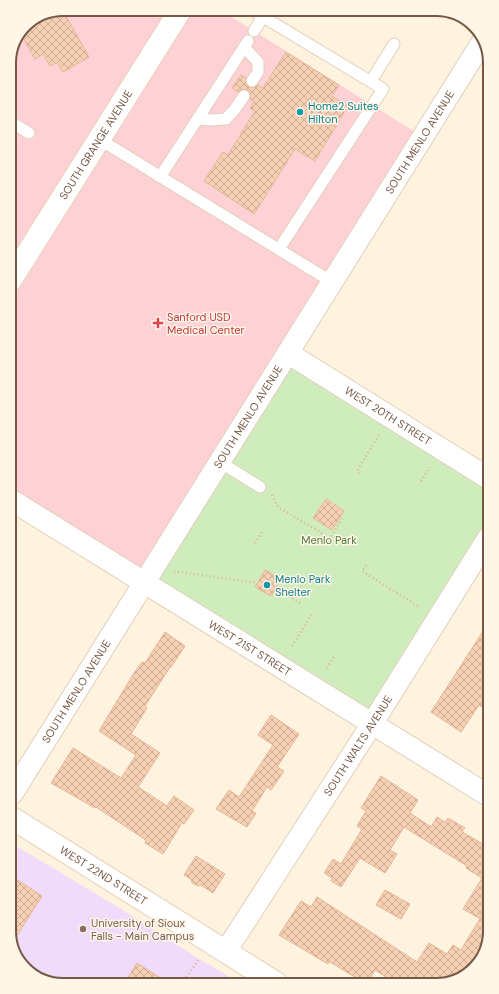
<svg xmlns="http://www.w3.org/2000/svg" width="499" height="994" font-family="'DM Sans',sans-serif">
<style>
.education{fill:#f0dcfa}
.medical{fill:#fdd1d5}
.park{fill:#cfecbc}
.building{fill:url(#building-cross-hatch);stroke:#eab693}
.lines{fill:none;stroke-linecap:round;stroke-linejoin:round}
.lane-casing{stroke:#e3ceba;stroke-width:13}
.street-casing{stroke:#e3ceba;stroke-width:23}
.secondary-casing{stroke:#ead2ba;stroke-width:24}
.path{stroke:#dab398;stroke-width:2.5;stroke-dasharray:1 3;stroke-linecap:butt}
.lane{stroke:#fff;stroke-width:11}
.street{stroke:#fff;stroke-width:21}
.secondary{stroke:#fff;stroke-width:22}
.culture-dot{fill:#0f9aa8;stroke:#fff6e7;stroke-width:1.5}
.health-dot{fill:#e0444e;stroke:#fff6e7;stroke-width:1.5}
.education-dot{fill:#8d6e63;stroke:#fff6e7;stroke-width:1.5}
.labels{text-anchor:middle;stroke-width:3;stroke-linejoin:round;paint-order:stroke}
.culture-label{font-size:11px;fill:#0d838f;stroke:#fff6e7;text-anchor:start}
.street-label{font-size:11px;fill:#765845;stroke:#fff6e7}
.health-label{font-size:11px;fill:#be3a42;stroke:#fff6e7;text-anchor:start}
.park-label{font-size:11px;fill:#4d7d3c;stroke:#fff6e7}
.education-label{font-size:11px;fill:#785e54;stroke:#fff6e7;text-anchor:start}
.rim{fill:none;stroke:#765845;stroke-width:2}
</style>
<defs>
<pattern id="building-cross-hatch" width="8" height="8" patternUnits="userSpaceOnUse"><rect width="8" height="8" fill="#f6d0b4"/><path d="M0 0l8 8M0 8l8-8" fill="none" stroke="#ccac94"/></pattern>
</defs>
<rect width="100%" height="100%" fill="#fef3df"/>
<path class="education" d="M13 844 118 907 199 959 241 983 59 985 30 974 13 952Z"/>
<path class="medical" d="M63 9H219L423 137 144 583 11 500 9 59 25 25Z"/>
<path class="park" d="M288 353 488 478V538L372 724 144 583Z"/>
<g class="building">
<path d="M62 9 89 57 63 72 57 62 50 66 43 54 35 59 21 34 25 25Z"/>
<path d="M286 52 339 85 332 96 348 106 315 161 295 149 254 214 204 181 223 152 228 155 255 111 250 108 254 102 250 99V93L248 91 244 89 238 92 232 88 241 75 246 78V84L248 87H255L258 85 263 88Z"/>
<path d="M326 499 344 511 332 530 313 518Z"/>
<path d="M265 570 281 579 271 596 255 587Z"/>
<path d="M489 622V711L479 705 461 732 431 712Z"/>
<path d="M165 632 185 646 171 667H170L145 706 147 708 131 734 160 753 138 787 167 806 174 796 194 810 184 824 182 823 163 854 145 843 146 840 96 807 95 808 51 783 73 748 121 778 136 755 99 731 134 673 142 662 145 663Z"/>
<path d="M271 715 299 734 277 767 284 771 271 790 267 787 252 811 256 813 247 827 216 809 229 790 239 797 273 745 258 735Z"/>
<path d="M381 776 418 800 410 813 431 827 437 817 445 822 448 818 465 828 462 832 490 848V900L479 918 463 909 482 878 466 868 467 866 404 827 390 850 397 854 385 873 360 858 341 887 331 881 332 878 324 873 333 859 341 864 362 829 357 826 366 811 361 808Z"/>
<path d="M196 856 225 874 213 893 201 885 198 886 192 883 191 879 184 875Z"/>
<path d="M13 877 42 896 13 942Z"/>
<path d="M385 890 410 904 401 919 376 905Z"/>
<path d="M317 897 417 962 429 943 447 954 453 945 461 950 490 902V932L481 961 457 981 394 982 375 970 368 982H363L330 962 328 964 279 935 301 901 311 907Z"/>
<path d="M137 963 170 984H124Z"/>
</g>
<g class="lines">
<g class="lane-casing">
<g id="lane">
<path d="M250 9 383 89 279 249"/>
<path d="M254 31 268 9"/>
<path d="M244 47 258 62V72L252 81"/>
<path d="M371 81 394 44"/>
<path d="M198 119 211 120 226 119 235 109 244 96"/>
<path d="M9 121 29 133"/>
<path d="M99 139 332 282"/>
<path d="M160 177 248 41"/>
<path d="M220 462 260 487"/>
</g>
</g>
<g class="street-casing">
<g id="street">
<path id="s1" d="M288 353 488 478"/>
<path id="s2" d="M11 500 489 796"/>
<path id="s3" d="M12 794 484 39"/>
<path id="s4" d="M226 951 372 724 488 538"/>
</g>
</g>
<g class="secondary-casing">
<g id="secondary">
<path id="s5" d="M10 281 181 9"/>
<path id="s6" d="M12 818 276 983"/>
</g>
</g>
<g class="path">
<path d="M359 473 357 471 379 435"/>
<path d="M421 481 430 467"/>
<path d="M272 495 278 507 330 538 344 516"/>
<path d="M255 543 263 531"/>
<path d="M366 565 362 571 418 606"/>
<path d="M174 572H180L257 583"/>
<path d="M289 596 302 604"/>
<path d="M292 646 312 614"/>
<path d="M327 668 335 655"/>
<path d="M182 984 199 959"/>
</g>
<use href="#lane" class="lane"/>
<use href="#street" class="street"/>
<use href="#secondary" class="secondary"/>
</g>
<g class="culture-dot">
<circle cx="300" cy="112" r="4"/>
<circle cx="267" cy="585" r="4"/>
</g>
<path class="health-dot" d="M156 317h4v4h4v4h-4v4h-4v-4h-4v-4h4z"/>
<circle class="education-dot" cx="83" cy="929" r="4"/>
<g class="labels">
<g class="culture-label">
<text x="308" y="110">Home2 Suites<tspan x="308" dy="13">Hilton</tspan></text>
<text x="275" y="583">Menlo Park<tspan x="275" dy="13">Shelter</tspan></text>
</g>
<g class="street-label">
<text dy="4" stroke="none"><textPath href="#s3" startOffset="769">SOUTH MENLO AVENUE</textPath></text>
<text dy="4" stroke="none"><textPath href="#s5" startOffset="161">SOUTH GRANGE AVENUE</textPath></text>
<text dy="4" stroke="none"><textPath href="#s1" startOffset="118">WEST 20TH STREET</textPath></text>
<text dy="4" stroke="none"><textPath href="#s3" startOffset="445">SOUTH MENLO AVENUE</textPath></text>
<text dy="4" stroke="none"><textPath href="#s2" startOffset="281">WEST 21ST STREET</textPath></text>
<text dy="4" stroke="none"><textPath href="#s3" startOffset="121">SOUTH MENLO AVENUE</textPath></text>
<text dy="4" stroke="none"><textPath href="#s4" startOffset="244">SOUTH WALTS AVENUE</textPath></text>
<text dy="4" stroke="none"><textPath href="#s6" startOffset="108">WEST 22ND STREET</textPath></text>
</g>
<g class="health-label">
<text x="167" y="321">Sanford USD<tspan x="167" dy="13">Medical Center</tspan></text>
</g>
<g class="park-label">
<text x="329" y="544">Menlo Park</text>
</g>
<g class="education-label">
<text x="91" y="927">University of Sioux<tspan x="91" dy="13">Falls - Main Campus</tspan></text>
</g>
</g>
<path d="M0 0H499V994H0ZM63 16H436A47 47 0 0 1 483 63V931A47 47 0 0 1 436 978H63A47 47 0 0 1 16 931V63A47 47 0 0 1 63 16Z" fill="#fff6e7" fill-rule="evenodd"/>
<path class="rim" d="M63 16H436A47 47 0 0 1 483 63V931A47 47 0 0 1 436 978H63A47 47 0 0 1 16 931V63A47 47 0 0 1 63 16Z"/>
</svg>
